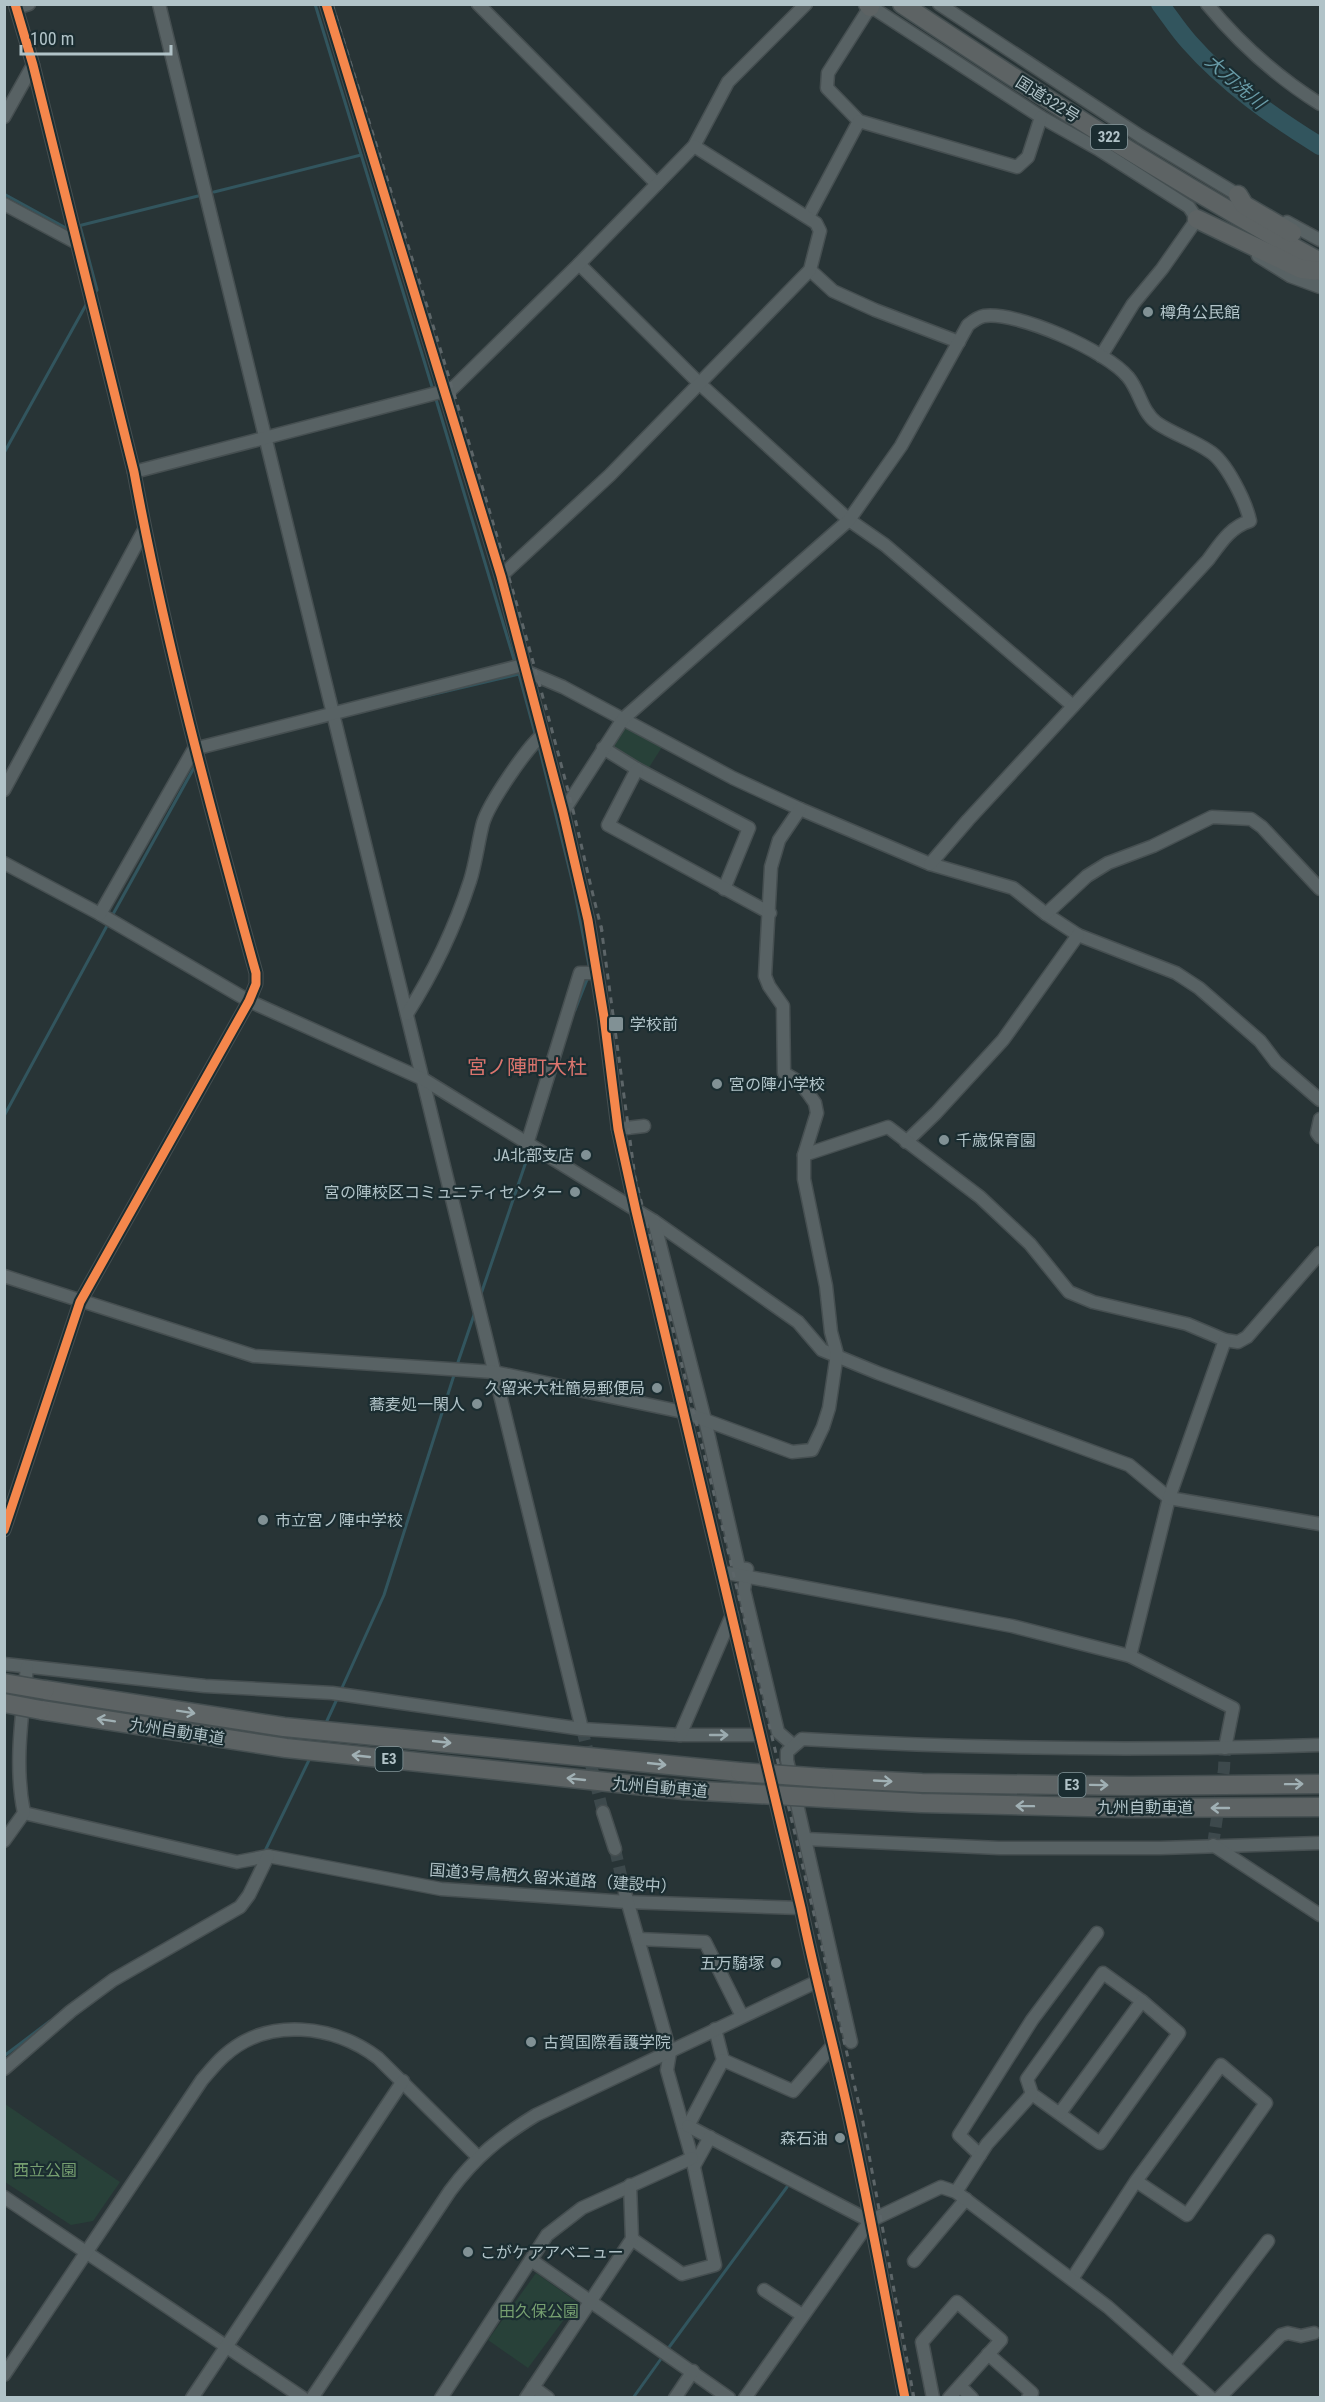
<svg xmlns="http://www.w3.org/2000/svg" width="1325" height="2402" font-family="'Roboto Condensed','Noto Sans JP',sans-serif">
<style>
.green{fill:#284139}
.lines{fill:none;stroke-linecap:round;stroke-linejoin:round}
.stream{stroke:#32555e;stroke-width:3}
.river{stroke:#32555e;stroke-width:18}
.minor-tunnel{stroke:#3d494c;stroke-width:12;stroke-dasharray:12 6;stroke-linecap:butt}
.minor-casing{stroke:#464f51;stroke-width:15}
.highway-casing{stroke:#454f51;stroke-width:21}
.minor{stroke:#586264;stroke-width:12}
.highway{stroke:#5d6364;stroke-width:18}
.rail{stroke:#5c6568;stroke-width:3;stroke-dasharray:6 6;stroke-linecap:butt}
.highway-bridge-casing{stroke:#454f51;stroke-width:21;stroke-linecap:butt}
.highway-bridge{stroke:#5d6364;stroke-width:18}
.cycleway-casing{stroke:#1b2d31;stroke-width:13}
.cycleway{stroke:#f5874c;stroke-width:9}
.oneway{stroke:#a0b0b4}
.oneway2{stroke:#9babaf}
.poi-dot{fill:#819195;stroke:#1b2d31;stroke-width:2}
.labels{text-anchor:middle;stroke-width:4.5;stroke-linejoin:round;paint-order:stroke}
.shield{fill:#1b2d31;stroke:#84969b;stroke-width:1.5}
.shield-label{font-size:15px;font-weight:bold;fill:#b1c3c8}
.street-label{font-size:16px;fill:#b1c3c8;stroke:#1b2d31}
.poi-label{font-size:16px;fill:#b1c3c8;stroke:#1b2d31;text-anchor:start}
.park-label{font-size:16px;fill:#769f70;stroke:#1b2d31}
.water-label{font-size:18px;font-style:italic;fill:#699ca8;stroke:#1b2d31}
.quarter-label{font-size:20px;fill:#db746d;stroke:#1b2d31}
</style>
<rect width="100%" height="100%" fill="#283436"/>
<g class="green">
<path d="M626 726 662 747 648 769 611 748Z"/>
<path d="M5 2104 120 2182 93 2221 71 2225 5 2182Z"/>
<path d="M536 2273 577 2302 528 2368 488 2340Z"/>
</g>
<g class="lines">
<g class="stream">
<path d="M315 4 433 390"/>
<path d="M214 192 361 155"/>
<path d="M4 194 66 228"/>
<path d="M78 226 198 196"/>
<path d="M80 226 97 290 95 293"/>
<path d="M435 396 515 663"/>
<path d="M4 453 87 303"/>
<path d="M405 701 519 674 536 737"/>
<path d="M538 743 574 888 590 971"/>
<path d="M112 916 196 764"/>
<path d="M575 1010 588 977"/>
<path d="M4 1116 109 922"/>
<path d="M539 1124 562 1050"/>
<path d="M480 1297 530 1150"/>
<path d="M457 1365 475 1312"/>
<path d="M341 1690 384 1595 455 1372"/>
<path d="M325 1725 337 1699"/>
<path d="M264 1853 311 1756"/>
<path d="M4 2056 50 2021"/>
<path d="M667 2350 787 2187"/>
<path d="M633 2398 663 2356"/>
</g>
<path class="river" d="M1160 4C1170 17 1178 30 1189 42 1226 84 1273 117 1320 146"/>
<g class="minor-tunnel">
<path d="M582 1729 603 1812"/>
<path d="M1213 1845 1224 1769 1225 1748"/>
<path d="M615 1849 625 1893"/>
</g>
<g class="minor-casing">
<g id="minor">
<path d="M159 4 582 1729"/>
<path d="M326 4 501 576 563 812 588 920 604 1017 618 1129 636 1211 801 1908C817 1987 839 2064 855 2143 873 2228 888 2313 905 2398"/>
<path d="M478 4 657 184"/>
<path d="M867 4 1041 117 1098 149 1189 207 1197 219 1202 222"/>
<path d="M874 4 870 7 828 73 827 88 859 121 1017 167 1028 157 1041 117"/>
<path d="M939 4 1140 136 1243 198"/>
<path d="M1207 4C1240 44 1277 77 1320 104"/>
<path d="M16 8 29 4"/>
<path d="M4 117 33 65"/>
<path d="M4 204 75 242"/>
<path d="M808 217 859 121"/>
<path d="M1287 222 1320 240"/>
<path d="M1258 256 1290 276 1320 287"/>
<path d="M579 264 700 384 849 520 885 545 1073 706"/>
<path d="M810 270 833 291 875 310 959 342"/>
<path d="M1101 356 1133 304 1162 269 1197 219"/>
<path d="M134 472 452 389 579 264 694 146 728 82 806 4"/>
<path d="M501 576 610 475 810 270 820 231 816 223 694 146"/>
<path d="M525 671 563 687 733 778 800 809 930 864 1013 888 1046 914 1078 935 1176 973 1199 988 1260 1041 1276 1062 1320 1100"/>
<path d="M603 748 637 769 749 828 724 889"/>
<path d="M637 769 608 825 770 913"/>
<path d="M4 790 144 530"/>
<path d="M563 812 623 719 849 520 901 446 968 325C973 321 978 317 984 316 1017 311 1107 351 1128 377 1140 391 1141 411 1157 423 1173 434 1193 440 1209 451 1226 461 1246 502 1250 521 1230 527 1220 544 1208 560L968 820 930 864"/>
<path d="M4 863 100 914 249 1001 423 1079 654 1221 798 1322 822 1350 878 1373 1129 1465 1169 1498 1130 1656"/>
<path d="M100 914 194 749 523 665"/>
<path d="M1046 914 1087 876 1108 863 1153 846 1212 817 1251 819 1262 827 1320 889"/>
<path d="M407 1014C433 973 455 927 470 881 476 862 478 842 483 823 489 803 526 749 542 735"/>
<path d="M1320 1119 1317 1133 1320 1137"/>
<path d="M618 1129 644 1126"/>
<path d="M906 1142 936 1113 1003 1040 1078 935"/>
<path d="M527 1144 580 973H597"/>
<path d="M804 1155 888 1127 980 1197 1030 1244 1069 1292 1093 1302 1187 1324 1225 1340 1238 1342 1247 1337 1320 1253"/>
<path d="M654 1221 705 1420 739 1568 747 1569 744 1590 778 1732 793 1745"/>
<path d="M4 1276 254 1356 494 1372 683 1412 792 1452 812 1450 823 1427 829 1408 837 1354 831 1332 826 1286 804 1179V1155L817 1113 815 1103 808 1093 799 1082 784 1073 783 1006 769 986 765 976 771 867 779 840 800 809"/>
<path d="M1225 1340 1169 1498 1320 1524"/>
<path d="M4 1530 80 1302 249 1001 256 984V973C210 807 165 641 134 472L33 65 15 4"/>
<path d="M722 1572 1012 1626 1130 1656 1233 1708 1225 1748"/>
<path d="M4 1664 205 1686 332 1693 582 1729 680 1735H758"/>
<path d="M680 1735 732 1615"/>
<path d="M603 1812 615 1849"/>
<path d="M24 1813 237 1862 268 1856 441 1889 627 1902 801 1908"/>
<path d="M805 1839 999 1848H1160L1320 1843"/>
<path d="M4 1841 24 1813C14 1765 22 1716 27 1667"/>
<path d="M1213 1845 1320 1915"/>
<path d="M625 1893 670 2052 667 2070 692 2158 715 2265 682 2274 632 2239"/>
<path d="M638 1939 705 1942 742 2016"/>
<path d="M1103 1973 1142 2001 1179 2033 1100 2143 1032 2094 1027 2079Z"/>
<path d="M715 2029 723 2060 793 2091 833 2045"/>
<path d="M851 2042 787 1760V1752L802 1739C975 1749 1148 1751 1320 1745"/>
<path d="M4 2069 71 2011 113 1980 240 1907 249 1895 268 1856"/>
<path d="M1060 2113 1142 2001"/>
<path d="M683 2123 688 2126 723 2060"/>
<path d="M688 2126 870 2221"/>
<path d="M980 2155 959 2135 1032 2020 1097 1933"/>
<path d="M694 2166 710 2137"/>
<path d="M956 2192 987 2144 1032 2094"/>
<path d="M4 2197 303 2398"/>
<path d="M531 2260 729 2398"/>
<path d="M914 2261 966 2199"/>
<path d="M1072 2279 1136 2181 1221 2065 1266 2103 1187 2215 1136 2181"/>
<path d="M764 2290 802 2315"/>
<path d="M988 2354 1032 2393 1028 2398"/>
<path d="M1174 2364 1268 2241"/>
<path d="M4 2375 202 2080C209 2072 216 2063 224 2056 268 2016 334 2025 378 2058L478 2157"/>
<path d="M960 2386 972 2398"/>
<path d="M533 2387 548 2398"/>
<path d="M192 2398 403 2081"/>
<path d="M312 2398 450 2191C475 2157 500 2137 536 2115L816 1982"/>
<path d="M441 2398 547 2235 582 2208 692 2158"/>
<path d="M526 2398 632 2239 630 2185"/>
<path d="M675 2398 693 2371"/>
<path d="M745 2398 870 2221 941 2187 956 2192 1108 2307 1211 2398"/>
<path d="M933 2398 922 2342 957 2302 1001 2340 949 2398"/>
<path d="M1219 2398 1281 2335 1288 2333 1301 2336 1314 2333"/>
</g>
</g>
<g class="highway-casing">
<g id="highway">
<path d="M868 4 870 7"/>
<path d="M902 4C1039 95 1177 184 1320 262"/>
<path d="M1238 195 1244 205 1292 233"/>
<path d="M1197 219 1301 269 1320 271"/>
<path d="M45 1690 284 1727 740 1772"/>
<path d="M41 1710 286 1748 683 1790 739 1793"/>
<path d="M824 1778 922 1783 1130 1786 1320 1784"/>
<path d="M826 1798 921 1803 1128 1808 1320 1807"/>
</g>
</g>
<use href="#minor" class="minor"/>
<use href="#highway" class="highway"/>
<g class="rail">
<path d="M332 4C415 269 501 533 571 802 582 846 591 890 603 934"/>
<path d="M601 926 635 1177 724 1534 862 2117 914 2398"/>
</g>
<g class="highway-bridge-casing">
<g id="highway-bridge">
<path d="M4 1683 45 1690"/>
<path d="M4 1703 41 1710"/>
<path d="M740 1772 824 1778"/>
<path d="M739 1793 826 1798"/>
</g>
</g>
<use href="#highway-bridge" class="highway-bridge"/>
<g class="cycleway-casing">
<g id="cycleway">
<path d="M326 4 501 576 563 812 588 920 604 1017 618 1129 636 1211 801 1908C817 1987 839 2064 855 2143 873 2228 888 2313 905 2398"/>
<path d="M4 1530 80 1302 249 1001 256 984V973C210 807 165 641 134 472L33 65 15 4"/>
</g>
</g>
<use href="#cycleway" class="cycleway"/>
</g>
<defs><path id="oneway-shaft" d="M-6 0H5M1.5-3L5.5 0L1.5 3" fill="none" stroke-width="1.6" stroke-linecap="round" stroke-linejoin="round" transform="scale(1.5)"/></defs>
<g class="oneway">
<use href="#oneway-shaft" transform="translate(186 1712) rotate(9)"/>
<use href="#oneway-shaft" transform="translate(106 1720) rotate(-171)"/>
<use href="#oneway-shaft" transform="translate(442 1742) rotate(6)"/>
<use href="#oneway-shaft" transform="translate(361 1756) rotate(-174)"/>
<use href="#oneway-shaft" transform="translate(657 1764) rotate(6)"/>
<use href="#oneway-shaft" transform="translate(576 1779) rotate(-174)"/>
<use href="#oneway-shaft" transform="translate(883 1781) rotate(3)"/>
<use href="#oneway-shaft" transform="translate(1294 1784) rotate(-1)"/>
<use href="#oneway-shaft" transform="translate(1099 1785) rotate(1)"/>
<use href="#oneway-shaft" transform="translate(1025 1806) rotate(-179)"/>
<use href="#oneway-shaft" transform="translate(1220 1808) rotate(-180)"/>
</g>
<use class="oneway2" href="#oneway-shaft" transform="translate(719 1735)"/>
<g class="poi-dot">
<circle cx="1148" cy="312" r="6"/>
<rect x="608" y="1016" width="16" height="16" rx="3"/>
<circle cx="717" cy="1084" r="6"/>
<circle cx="944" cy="1140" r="6"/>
<circle cx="586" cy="1155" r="6"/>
<circle cx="575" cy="1192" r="6"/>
<circle cx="657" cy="1388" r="6"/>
<circle cx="477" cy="1404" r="6"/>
<circle cx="263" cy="1520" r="6"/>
<circle cx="776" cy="1963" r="6"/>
<circle cx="531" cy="2042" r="6"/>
<circle cx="840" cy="2138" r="6"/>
<circle cx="468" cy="2252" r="6"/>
</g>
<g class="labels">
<g class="shield">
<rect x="1091" y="125" width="36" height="24" rx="4.5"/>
<rect x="375.5" y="1747" width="27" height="24" rx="4.5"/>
<rect x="1058.5" y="1773" width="27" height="24" rx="4.5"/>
</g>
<g class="shield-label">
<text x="1109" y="142">322</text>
<text x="389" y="1764">E3</text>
<text x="1072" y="1790">E3</text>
</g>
<g class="street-label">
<text transform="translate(1048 99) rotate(32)" y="6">国道322号</text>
<text transform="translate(177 1731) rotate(9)" y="6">九州自動車道</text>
<text transform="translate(660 1787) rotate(5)" y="6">九州自動車道</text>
<text x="1145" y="1813">九州自動車道</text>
<text transform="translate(553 1878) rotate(4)" y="6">国道3号鳥栖久留米道路（建設中）</text>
</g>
<g class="poi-label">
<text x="1160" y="318">樽角公民館</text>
<text x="630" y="1030">学校前</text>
<text x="729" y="1090">宮の陣小学校</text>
<text x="956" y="1146">千歳保育園</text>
<text x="574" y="1161" text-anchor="end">JA北部支店</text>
<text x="563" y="1198" text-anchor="end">宮の陣校区コミュニティセンター</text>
<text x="645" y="1394" text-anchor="end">久留米大杜簡易郵便局</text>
<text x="465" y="1410" text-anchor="end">蕎麦処一閑人</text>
<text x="275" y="1526">市立宮ノ陣中学校</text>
<text x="764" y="1969" text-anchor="end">五万騎塚</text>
<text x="543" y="2048">古賀国際看護学院</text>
<text x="828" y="2144" text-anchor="end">森石油</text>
<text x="480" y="2258">こがケアアベニュー</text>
</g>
<g class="park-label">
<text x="45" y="2176">西立公園</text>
<text x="539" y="2317">田久保公園</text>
</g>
<g class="water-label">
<text transform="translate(1235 82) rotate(41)" y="6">大刀洗川</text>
</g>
<g class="quarter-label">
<text x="527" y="1074">宮ノ陣町大杜</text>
</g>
</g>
<rect width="1325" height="2402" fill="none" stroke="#b1c3c8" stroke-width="12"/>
<path d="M21 45v9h150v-9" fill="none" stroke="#b1c3c8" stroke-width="3"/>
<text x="30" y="45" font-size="18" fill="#b1c3c8" stroke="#1b2d31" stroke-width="4.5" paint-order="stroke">100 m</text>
</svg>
